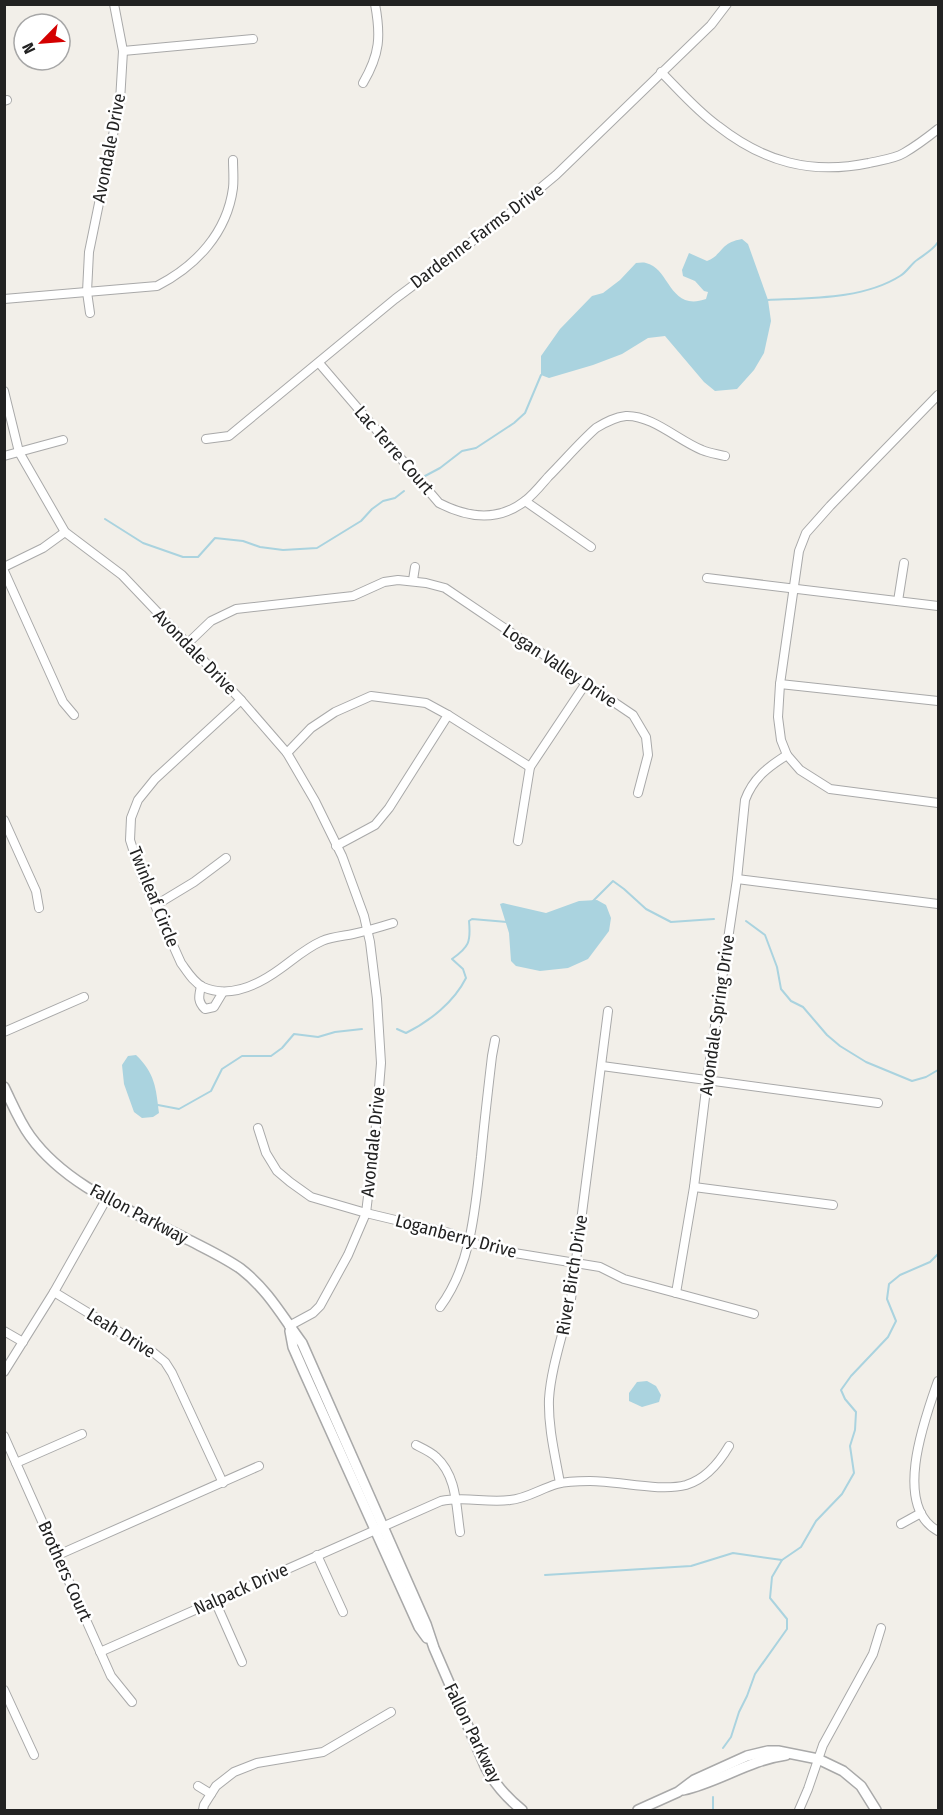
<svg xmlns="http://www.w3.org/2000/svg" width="943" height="1815" font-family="'Fira Sans Condensed',sans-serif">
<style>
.water{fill:#aad3df}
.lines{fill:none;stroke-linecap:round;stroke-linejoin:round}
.stream{stroke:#aad3df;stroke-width:2}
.minor-casing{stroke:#a9a9a9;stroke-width:10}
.tertiary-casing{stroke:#a9a9a9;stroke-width:12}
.minor{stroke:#fff;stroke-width:8}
.tertiary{stroke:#fff;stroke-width:9}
.labels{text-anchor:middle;stroke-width:5;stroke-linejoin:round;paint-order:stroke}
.street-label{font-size:18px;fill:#222;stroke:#fff}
</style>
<rect width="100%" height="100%" fill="#f2efe9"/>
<g class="water">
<path d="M742 239 748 244 768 300 771 321 764 353 754 370 737 389 715 391 704 382 665 336 648 338 622 354 593 365 549 378 541 375V356L560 329 592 296 603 293 620 280 636 263C639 263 642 262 646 263 670 268 669 312 706 299L708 292 704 291 695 281 683 276 682 270 689 253 707 261C723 255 719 243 742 239Z"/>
<path d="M597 900 606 905 611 918 609 931 588 959 568 968 540 971 516 966 511 961 509 933 500 904 503 903 546 913 579 901Z"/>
<path d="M136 1055C155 1073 156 1088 159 1113L153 1117 142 1118 134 1112 124 1084 122 1065 128 1056Z"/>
<path d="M647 1381 656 1386 661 1395 659 1402 642 1407 629 1401V1393L637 1382Z"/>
</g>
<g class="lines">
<g class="stream">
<path d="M768 300C811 298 864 299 900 276 907 272 911 264 917 260 925 254 933 250 938 242"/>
<path d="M425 476 440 468 462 451 476 448 514 423 525 413 541 375"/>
<path d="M105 519 143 543 183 557H198L215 538 243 541 260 547 283 550 317 548 361 521 372 509 383 501 395 498 404 491"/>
<path d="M592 902 613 881 624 889 646 909 671 922 714 919"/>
<path d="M746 921 765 935 777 967 781 989 791 1001 803 1007 827 1035 840 1046 866 1062 912 1081 926 1077 938 1070"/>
<path d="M397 1029 406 1033C430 1021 454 1002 466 978L463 969 452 959C469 947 471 942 469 921L472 919 507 922"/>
<path d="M158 1105 179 1109 211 1091 222 1069 242 1056H271L282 1048 294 1034 318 1037 335 1032 362 1029"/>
<path d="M545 1575 691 1566 733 1553 782 1560"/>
<path d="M723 1748 731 1737 739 1712 747 1696 755 1674 787 1629V1619L770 1598 772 1577 782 1560 801 1547 816 1521 842 1494 854 1473 850 1446 855 1430 856 1412 845 1399 841 1390 851 1376 888 1337 896 1321 887 1299 889 1284 900 1275 930 1262 938 1254"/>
<path d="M713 1810V1797"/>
</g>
<g class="minor-casing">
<g id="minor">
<path d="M123 51 253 39"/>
<path d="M661 72C679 90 697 111 718 126 764 162 811 175 869 163 881 160 894 159 904 153 916 146 928 137 938 129"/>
<path d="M363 83C380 54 381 36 375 4"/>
<path d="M4 101 7 100"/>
<path d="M4 299 157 286C196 266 227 233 233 188 234 179 233 169 233 160"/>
<path d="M90 313 87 292 89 252 120 101 123 51 114 4"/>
<path d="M319 363 439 503C468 518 498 522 525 501 534 494 541 485 548 477 564 461 579 443 596 428 606 422 615 417 626 416 652 415 679 441 702 450 709 453 717 454 725 456"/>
<path d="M4 391 19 452 65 532 122 575 241 700 287 753 315 801 342 856 364 916 370 942 377 999 381 1063 375 1138 366 1213 348 1255 320 1306 313 1313 289 1326"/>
<path d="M938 395 830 506 806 533 799 551 780 684 778 717 781 740 787 755 800 770 830 789 938 803"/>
<path d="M206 439 229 436 395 299 514 210 556 175 711 25 727 4"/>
<path d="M4 456 63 440"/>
<path d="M525 501 591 547"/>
<path d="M4 567 43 548 65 532"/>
<path d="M4 571 63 702 74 715"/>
<path d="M707 578 938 606"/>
<path d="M413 580 415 567"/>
<path d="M898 601 904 563"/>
<path d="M187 644 211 621 236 609 353 596 384 582 398 580 426 583 445 588 633 715 646 737 648 755 638 793"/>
<path d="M780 684 938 701"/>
<path d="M241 700 155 779 138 800 131 818 130 840 141 874 181 963C187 971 193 982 203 987 230 999 258 985 280 969 294 959 306 948 322 941 331 937 343 936 353 934 367 931 380 927 393 923"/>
<path d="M287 753 311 728 335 712 371 696 426 703 448 715 530 767"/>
<path d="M4 820 36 891 39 908"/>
<path d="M518 841 530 767 586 683"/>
<path d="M336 846 375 825 389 808 448 715"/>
<path d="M737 879 938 904"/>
<path d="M156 905 194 882 226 858"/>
<path d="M201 986C199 996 197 1001 205 1009L214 1007 223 992"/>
<path d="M4 1032 84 997"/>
<path d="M602 1066 878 1103"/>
<path d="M258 1128 266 1153 277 1171 290 1182 311 1197 366 1213 450 1233 468 1242 508 1252 600 1267 624 1279 754 1314"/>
<path d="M694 1187 833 1205"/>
<path d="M54 1292 154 1353 165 1362 172 1373 223 1483"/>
<path d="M676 1293 694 1187 708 1073 737 879 745 800C753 778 768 767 787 755"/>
<path d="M440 1307C472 1264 475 1208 481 1157 484 1124 488 1090 492 1056L495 1040"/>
<path d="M4 1331 23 1342"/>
<path d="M4 1372 54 1292 107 1198"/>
<path d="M938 1381C925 1418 892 1506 938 1531"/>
<path d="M4 1436 111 1676 132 1702"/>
<path d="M416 1445C422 1448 431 1452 436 1457 457 1476 456 1506 460 1532"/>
<path d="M16 1463 82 1434"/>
<path d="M560 1483C555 1455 548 1427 549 1399 551 1367 564 1332 571 1299L608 1011"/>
<path d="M901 1524 921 1513"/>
<path d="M58 1555 259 1466"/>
<path d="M317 1555 343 1612"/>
<path d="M215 1601 242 1662"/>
<path d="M100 1652 441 1501C464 1496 486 1503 510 1500 526 1499 542 1488 557 1484 567 1481 580 1481 590 1481 619 1481 660 1492 686 1485 706 1479 719 1463 729 1446"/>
<path d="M4 1690 34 1755"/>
<path d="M198 1786 211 1794"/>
<path d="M203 1810 204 1805 216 1786 234 1772 257 1763 323 1752 391 1712"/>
<path d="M799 1810 808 1789 823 1745 873 1654 881 1628"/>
</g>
</g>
<g class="tertiary-casing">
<g id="tertiary">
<path d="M4 1087C12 1103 19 1121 30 1136 67 1187 130 1210 185 1238 204 1248 224 1257 241 1269 268 1290 282 1316 302 1343L426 1624 434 1648 486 1768C496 1786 507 1798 522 1810"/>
<path d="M290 1331 293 1347 304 1372 419 1627 427 1638"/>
<path d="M683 1790C719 1782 749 1760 786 1755"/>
<path d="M638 1810 678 1792 694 1780 747 1756 768 1751H778L818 1759 843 1771 861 1786 876 1810"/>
</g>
</g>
<use href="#minor" class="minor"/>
<use href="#tertiary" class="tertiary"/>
</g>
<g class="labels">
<g class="street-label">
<text transform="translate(109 148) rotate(-79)" y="6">Avondale Drive</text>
<text transform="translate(477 236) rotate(-37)" y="6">Dardenne Farms Drive</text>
<text transform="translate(394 450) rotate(49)" y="6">Lac Terre Court</text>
<text transform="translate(195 652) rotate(46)" y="6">Avondale Drive</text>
<text transform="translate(560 666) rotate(34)" y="6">Logan Valley Drive</text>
<text transform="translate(154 897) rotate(68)" y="6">Twinleaf Circle</text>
<text transform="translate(717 1015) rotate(-82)" y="6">Avondale Spring Drive</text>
<text transform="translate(373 1142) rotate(-84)" y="6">Avondale Drive</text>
<text transform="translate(139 1214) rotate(28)" y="6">Fallon Parkway</text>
<text transform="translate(456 1236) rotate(15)" y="6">Loganberry Drive</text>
<text transform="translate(572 1275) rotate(-81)" y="6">River Birch Drive</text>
<text transform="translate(121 1333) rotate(32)" y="6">Leah Drive</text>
<text transform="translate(65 1571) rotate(66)" y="6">Brothers Court</text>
<text transform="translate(241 1589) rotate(-24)" y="6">Nalpack Drive</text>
<text transform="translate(473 1733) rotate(64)" y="6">Fallon Parkway</text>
</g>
</g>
<rect width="943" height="1815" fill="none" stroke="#222222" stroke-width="12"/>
<g transform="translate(42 42) rotate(245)"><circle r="28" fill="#ffffff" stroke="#a7a7a7" stroke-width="1.5"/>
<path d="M0-4.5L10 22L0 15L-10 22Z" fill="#d40000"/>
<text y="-9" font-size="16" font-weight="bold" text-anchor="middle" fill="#222222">N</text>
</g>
</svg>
